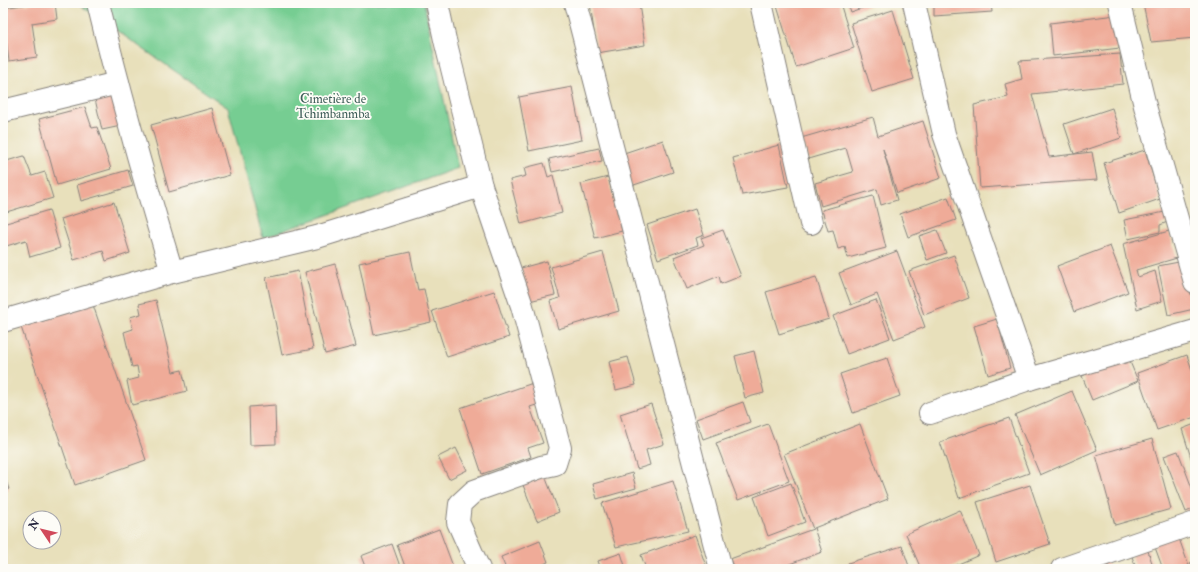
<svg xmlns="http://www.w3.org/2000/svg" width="1198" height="572" font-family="'IM FELL Double Pica',serif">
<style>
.green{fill:#76cd92;stroke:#4c7866}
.building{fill:#efab98}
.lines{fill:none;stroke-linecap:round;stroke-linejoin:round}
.minor-casing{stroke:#85817b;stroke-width:24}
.minor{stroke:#fff;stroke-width:22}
.labels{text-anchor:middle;stroke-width:3.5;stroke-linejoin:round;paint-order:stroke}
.park-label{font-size:13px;fill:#3f5e59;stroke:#fdfcf7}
</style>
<rect width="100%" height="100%" fill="#fdfcf7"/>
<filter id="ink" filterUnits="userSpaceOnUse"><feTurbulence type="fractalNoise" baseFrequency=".025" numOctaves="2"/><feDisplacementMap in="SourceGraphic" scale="8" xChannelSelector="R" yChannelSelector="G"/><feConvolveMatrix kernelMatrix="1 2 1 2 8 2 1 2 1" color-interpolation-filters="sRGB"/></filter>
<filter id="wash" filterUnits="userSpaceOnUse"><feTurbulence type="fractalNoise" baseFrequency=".012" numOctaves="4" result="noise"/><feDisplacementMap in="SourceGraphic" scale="16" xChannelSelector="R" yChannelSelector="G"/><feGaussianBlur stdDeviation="0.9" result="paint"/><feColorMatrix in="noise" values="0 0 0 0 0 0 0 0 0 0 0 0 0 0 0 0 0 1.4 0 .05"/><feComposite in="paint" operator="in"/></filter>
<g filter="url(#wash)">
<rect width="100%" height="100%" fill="#e8e0bb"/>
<path class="green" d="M77 3H424L458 168 263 238 228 108Z"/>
<g id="blocks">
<g class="building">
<path d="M36 3H55L57 19 32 23 37 57 9 61 3 17V8Z"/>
<rect x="521" y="3" width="39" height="2"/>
<path d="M590 3H643L639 4 645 45 597 53Z"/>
<path d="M776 3H840L854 48 796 67Z"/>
<path d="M847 3H877L850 12Z"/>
<path d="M934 3H991L992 12 934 16Z"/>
<path d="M1143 3H1195V38L1151 42Z"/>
<path d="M893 10 914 79 872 92 851 23Z"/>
<path d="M1116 15 1120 48 1053 56 1050 23Z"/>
<path d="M1120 54 1123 84 1032 94 1049 157 1092 152 1097 180 980 188 974 105 1008 97 1005 84 1022 79 1019 61Z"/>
<path d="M111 86 121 126 102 130 93 90Z"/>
<path d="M572 87 582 140 529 151 519 97Z"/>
<path d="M85 107 92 128 97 127 111 169 57 185 39 119Z"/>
<path d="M212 108 230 175 169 192 151 125Z"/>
<path d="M1112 108 1121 138 1074 154 1064 124Z"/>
<path d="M873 117 878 136 923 121 941 178 897 193 883 149 897 200 881 205 877 189 821 206 815 183 853 172 846 148 808 159 801 138Z"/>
<path d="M663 140 673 172 631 186 621 154Z"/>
<path d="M779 145 788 187 742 195 733 158Z"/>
<path d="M599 148 602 161 552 172 549 159Z"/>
<path d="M1145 150 1160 199 1119 213 1104 163Z"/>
<path d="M24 156 32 176 45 172 53 198 3 213V162Z"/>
<path d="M544 163 548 177 553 175 562 213 521 224 510 180 526 176 524 168Z"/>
<path d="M128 170 133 186 81 201 77 185Z"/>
<path d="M608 177 622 231 595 238 581 184Z"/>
<path d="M873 196 886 248 848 258 845 247 838 249 833 230 828 231 822 210Z"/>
<path d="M948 197 956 220 908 237 900 214Z"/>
<path d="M114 202 130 253 106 261 103 251 74 260 61 219Z"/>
<path d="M695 209 704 235 696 238 698 245 658 259 647 225Z"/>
<path d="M49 210 60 248 30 257 26 240 3 247V224Z"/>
<path d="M1170 211V221L1160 225V232L1128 239 1124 220Z"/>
<path d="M723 230 741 276 721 284 719 276 687 289 674 257 704 245 701 238Z"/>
<path d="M937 230 946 253 927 260 919 236Z"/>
<path d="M1169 231 1177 258 1136 270 1138 277 1155 271 1162 301 1137 309 1123 244Z"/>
<path d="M1110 246 1128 292 1074 312 1057 266Z"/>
<path d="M897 251 925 327 894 339 877 294 851 305 839 273Z"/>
<path d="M410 252 418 290 424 289 431 322 374 335 359 263Z"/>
<path d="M603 252 619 311 558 329 550 301 560 298 551 267Z"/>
<path d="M954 255 969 298 924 315 909 271Z"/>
<path d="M547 261 555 295 529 301 521 268Z"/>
<path d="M1184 261 1194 309 1168 315 1158 266Z"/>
<path d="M335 264 356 346 325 354 305 272Z"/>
<path d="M298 271 313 349 282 355 266 278Z"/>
<path d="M816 277 829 319 779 334 766 292Z"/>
<path d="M494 291 509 337 447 357 432 311Z"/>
<path d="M156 300 173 372 182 370 187 391 132 405 127 381 139 378 137 366 132 367 124 332 133 329 130 317 141 314 139 304Z"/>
<path d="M876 300 890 338 847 354 833 316Z"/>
<path d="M92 302 146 460 75 485 21 327Z"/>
<path d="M997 319 1010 368 988 375 974 326Z"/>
<path d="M754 351 764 393 745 398 735 356Z"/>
<path d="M1187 355 1195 379V417L1157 430 1137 373Z"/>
<path d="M628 357 636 385 616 390 609 362Z"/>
<path d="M1128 357 1138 381 1092 400 1082 376Z"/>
<path d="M887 358 900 396 853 413 840 374Z"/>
<path d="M533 383 539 404 530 407 543 443 528 448 531 457 482 474 460 408Z"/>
<path d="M1072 391 1097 450 1040 475 1015 415Z"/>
<path d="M743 402 750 422 703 439 696 419Z"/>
<path d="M651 404 664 444 646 450 650 465 637 469 620 414Z"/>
<path d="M275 405 276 444 250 445 249 407Z"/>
<path d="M1009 418 1029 473 959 498 940 442Z"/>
<path d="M768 424 789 481 738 500 716 443Z"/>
<path d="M860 424 888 499 814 528 822 552 776 569H734L730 559 813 529 784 454Z"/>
<path d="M1195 424V463L1193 464 1182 429Z"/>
<path d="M1152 439 1171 509 1115 525 1096 455Z"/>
<path d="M456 448 467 470 449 479 438 457Z"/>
<path d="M1178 451 1195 496V508L1186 512 1164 456Z"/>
<path d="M3 472 9 489 3 491Z"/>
<path d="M632 473 636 488 597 499 593 484Z"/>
<path d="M545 476 559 512 537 521 523 485Z"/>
<path d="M673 481 688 531 616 547 602 503Z"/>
<path d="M791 483 805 522 768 536 754 497Z"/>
<path d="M1030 485 1050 544 996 562 977 502Z"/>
<path d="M960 510 979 555 947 569H921L906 534Z"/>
<path d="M439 529 454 569H406L397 545Z"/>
<path d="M1177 533 1190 569H1163L1153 542Z"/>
<path d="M695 535 707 569H646L641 555Z"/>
<path d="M540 541 548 562 533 569H506L501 557Z"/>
<path d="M392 544 401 569H366L361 556Z"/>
<path d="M1146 545 1154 569H1136L1130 550Z"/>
<path d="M902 546 910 569H850L848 563Z"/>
<path d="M621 553 626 569H601L598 561Z"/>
<path d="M1195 561V569H1192L1190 563Z"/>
<path d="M1107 562 1109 569H1087Z"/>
</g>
</g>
</g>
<g filter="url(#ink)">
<use href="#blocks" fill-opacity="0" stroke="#85817b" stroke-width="1"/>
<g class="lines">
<g class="minor-casing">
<g id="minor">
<path d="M98 3C120 94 145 183 172 272"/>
<path d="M437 3 445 40 481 186 522 306 560 448 555 464 541 467 474 491 460 504 458 522 479 569"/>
<path d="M575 3 721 569"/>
<path d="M761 3 811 223"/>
<path d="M914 3 944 134 1029 379"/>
<path d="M1120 3 1145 106 1195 282"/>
<path d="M3 111 118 83"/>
<path d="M3 321 172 272 317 237 481 186"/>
<path d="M930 413 1029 379 1195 331"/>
<path d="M1062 569 1195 523"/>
</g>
</g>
<use href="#minor" class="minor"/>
</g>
</g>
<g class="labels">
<g class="park-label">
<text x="333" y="103">Cimetière de<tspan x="333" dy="15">Tchimbanmba</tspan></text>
</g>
</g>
<rect width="1198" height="572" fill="none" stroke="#fdfcf7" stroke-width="16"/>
<g transform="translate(42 530) rotate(305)"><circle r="19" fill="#fdfcf7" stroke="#a5a5ac"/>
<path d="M0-3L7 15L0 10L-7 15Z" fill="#d1495b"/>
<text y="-6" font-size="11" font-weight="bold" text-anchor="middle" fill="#22223b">N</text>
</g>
</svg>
